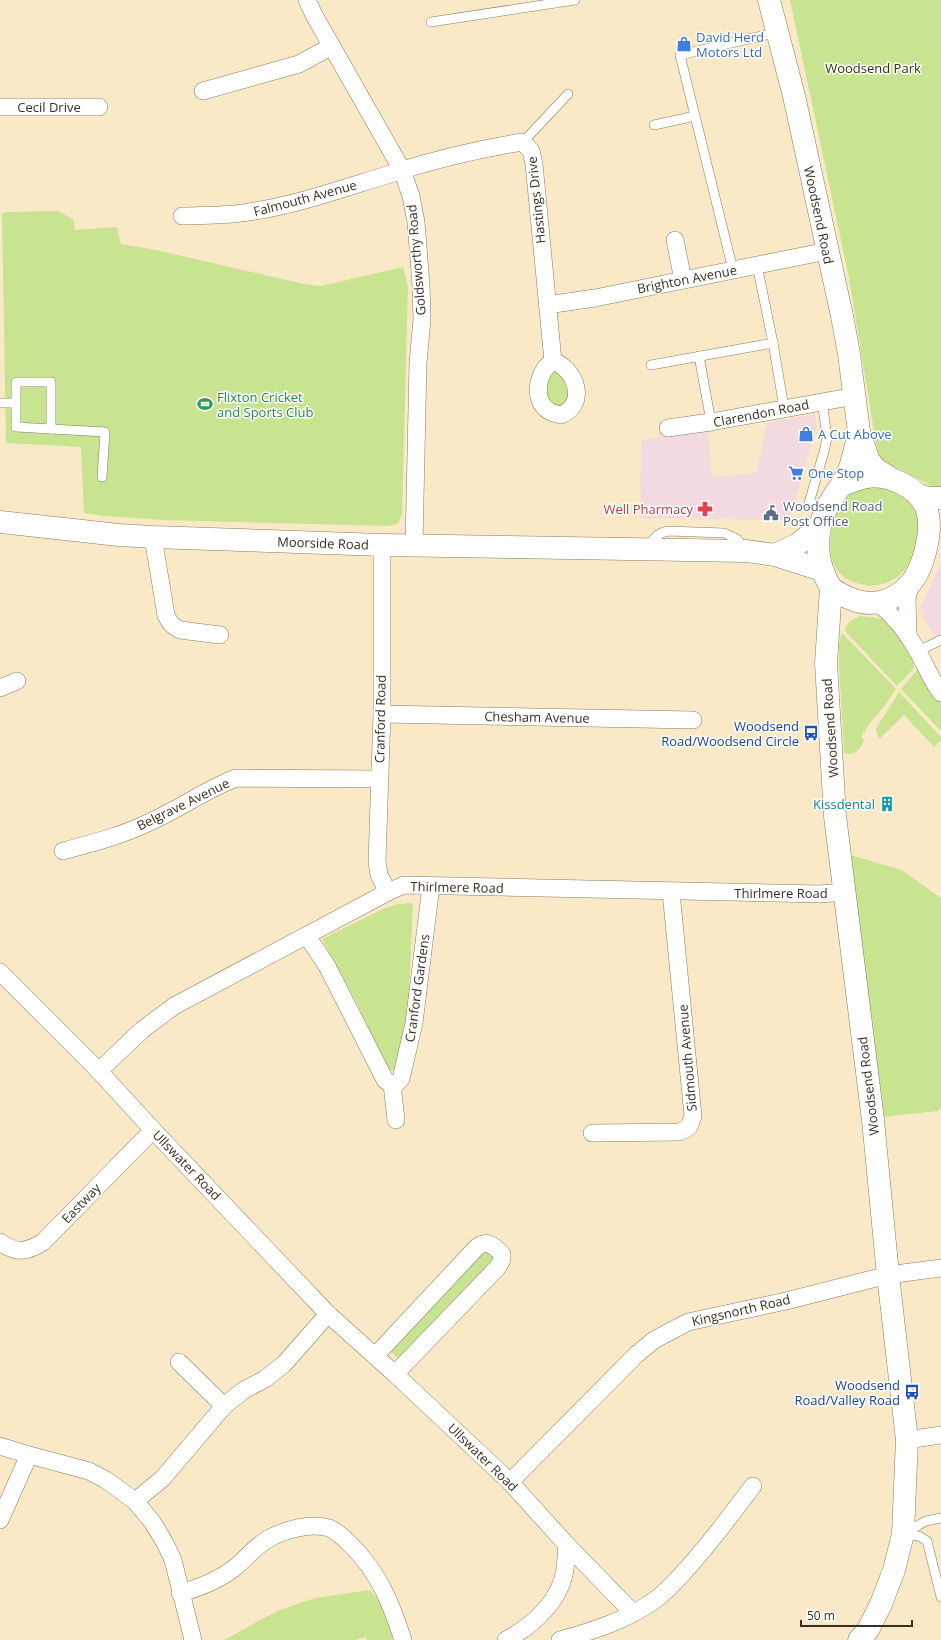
<svg xmlns="http://www.w3.org/2000/svg" width="941" height="1640" font-family="'Open Sans',sans-serif">
<style>
.commercial{fill:#f3d9e0}
.green{fill:#c9e491}
.lines{fill:none;stroke-linecap:round;stroke-linejoin:round}
.lane-casing{stroke:#8a7b5c;stroke-width:10}
.street-casing{stroke:#8a7b5c;stroke-width:18}
.secondary-casing{stroke:#8a7b5c;stroke-width:23}
.lane{stroke:#fff;stroke-width:9}
.street{stroke:#fff;stroke-width:17}
.secondary{stroke:#fff;stroke-width:22}
.labels{text-anchor:middle;stroke-width:3;stroke-linejoin:round;paint-order:stroke}
.shop-label{font-size:13px;fill:#366cbe;stroke:#fff;text-anchor:start}
.park-label{font-size:13px;fill:#28330a;stroke:#fff}
.street-label{font-size:13px;fill:#373123;stroke:#fff}
.leisure-label{font-size:13px;fill:#27864d;stroke:#fff;text-anchor:start}
.service-label{font-size:13px;fill:#4e5e75;stroke:#fff;text-anchor:start}
.health-label{font-size:13px;fill:#be3a42;stroke:#fff;text-anchor:end}
.transit-label{font-size:13px;fill:#164399;stroke:#fff;text-anchor:end}
.culture-label{font-size:13px;fill:#0d838f;stroke:#fff;text-anchor:end}
</style>
<rect width="100%" height="100%" fill="#fae9c7"/>
<g class="commercial">
<path d="M815 414 816 428 791 516 788 518 783 520 640 518 641 440 708 431 712 477 756 473 767 423Z"/>
<path d="M941 563V644L939 645 919 610Z"/>
</g>
<g class="green">
<path d="M790 0H941V489L933 487 886 462 882 459 877 450 849 278Z"/>
<path d="M58 211 74 220 75 230 117 227 121 244 156 250 304 284 319 286 330 284 403 267 408 287 402 515 397 524 387 526 163 520 104 516 84 513 81 447 6 443 2 215 5 212Z"/>
<path d="M555 370H559L569 387 568 401 558 407 547 399C546 385 543 380 555 370Z"/>
<path d="M880 480C887 485 909 497 912 503 918 512 919 525 918 536 917 566 892 592 860 584 849 582 839 575 834 565 830 555 830 545 831 535 832 529 832 522 833 517 836 508 842 500 846 492Z"/>
<path d="M860 616 888 619 914 661V668L897 686 845 631C846 623 853 619 860 616Z"/>
<path d="M842 633 896 689 883 708 868 725 865 732H862V739H864C862 749 854 757 844 753L839 664V644Z"/>
<path d="M918 669 941 697V731L901 689Z"/>
<path d="M899 692 941 737V740L934 747 904 715 879 739 876 730 878 725Z"/>
<path d="M850 855 902 870 941 898V1107L938 1111 884 1117Z"/>
<path d="M413 903 408 1016 395 1070 388 1071 356 1001 322 939 383 909 397 904Z"/>
<path d="M484 1249 497 1258 400 1360 388 1349Z"/>
<path d="M370 1590 381 1603 393 1640H367L366 1637 355 1640H224L277 1611 315 1598Z"/>
</g>
<g class="lines">
<g class="lane-casing">
<g id="lane">
<path d="M431 22 575 0"/>
<path d="M654 125 695 116"/>
<path d="M523 142 568 94"/>
<path d="M757 265 773 343 784 408"/>
<path d="M733 270 680 55 778 32"/>
<path d="M699 356 711 422"/>
<path d="M651 365 773 343"/>
<path d="M16 382H51V429L16 427Z"/>
<path d="M822 401 827 437 825 448 809 503 826 509"/>
<path d="M0 403H16"/>
<path d="M51 429 105 432 102 477"/>
<path d="M647 548C653 539 657 533 668 531L724 533 737 539 744 548"/>
<path d="M918 651 941 640"/>
<path d="M904 1533 926 1521 941 1518"/>
<path d="M903 1534 919 1536 927 1541 941 1597"/>
</g>
</g>
<g class="street-casing">
<g id="street">
<path d="M307 0 314 15 402 170 411 196 416 222 421 285 422 319 418 363 414 545"/>
<path d="M203 91 299 64 332 46"/>
<path d="M0 107H99"/>
<path d="M182 216C204 215 227 216 249 212 297 205 344 188 390 174 433 160 478 149 523 142L531 151 534 164 553 361"/>
<path d="M675 240 683 280"/>
<path d="M547 305 595 298 827 251"/>
<path d="M553 361C576 369 588 404 561 415 557 414 552 413 549 411 531 400 538 370 553 361Z"/>
<path d="M668 428 711 422 855 396"/>
<path d="M153 537 166 615C169 622 172 626 180 630L220 635"/>
<path d="M382 545V714L377 861 379 875 388 892"/>
<path d="M878 603C894 616 907 632 917 650 925 664 931 680 941 693"/>
<path d="M908 636 907 599 910 585"/>
<path d="M0 688 17 681"/>
<path d="M382 714 693 720"/>
<path d="M63 851C93 843 124 835 152 821 181 808 207 789 236 778L379 779"/>
<path d="M307 936 327 966 385 1080 389 1083 396 1084 401 1079 414 1023 431 886"/>
<path d="M0 972 99 1071 153 1130 328 1314 395 1374 510 1482 567 1545 633 1613"/>
<path d="M99 1071 142 1030 174 1006 388 892 404 885 819 894 845 892"/>
<path d="M392 1084 396 1120"/>
<path d="M592 1133 680 1132 689 1127 693 1116 671 892"/>
<path d="M0 1242C17 1254 27 1252 43 1242L153 1130"/>
<path d="M375 1356 477 1247C488 1239 494 1246 502 1254V1260L497 1268 395 1374"/>
<path d="M179 1362 224 1406"/>
<path d="M907 1440 941 1435"/>
<path d="M0 1446 29 1455 89 1471 106 1480 135 1501 153 1523 165 1543 173 1560 193 1640"/>
<path d="M510 1482 636 1355 654 1340 688 1322 786 1301 888 1275 941 1268"/>
<path d="M135 1501 162 1479 224 1406 244 1390 265 1379 284 1364 328 1314"/>
<path d="M0 1520 29 1455"/>
<path d="M180 1593C199 1588 217 1581 233 1569 245 1560 254 1547 268 1539 284 1530 311 1522 329 1528 337 1531 345 1539 351 1545 379 1573 391 1603 403 1640"/>
<path d="M506 1640C532 1626 561 1601 565 1569 566 1561 566 1553 567 1545"/>
<path d="M560 1640C593 1631 627 1620 655 1600 666 1592 675 1582 684 1572 709 1545 730 1516 753 1486"/>
</g>
</g>
<g class="secondary-casing">
<g id="secondary">
<path d="M769 0 794 96 842 316 849 354 859 432 869 461 877 470 889 477"/>
<path d="M841 486C863 476 878 472 901 483 911 488 920 495 925 505 935 526 924 569 909 585 894 602 870 608 849 598 844 596 834 591 831 587 828 584 827 580 825 576 815 554 816 532 826 509 832 497 842 486 848 473 853 460 856 446 859 432"/>
<path d="M917 494 928 498H941"/>
<path d="M0 522 119 535 153 537 382 545 746 551 775 555 822 570"/>
<path d="M775 555 798 544 819 527"/>
<path d="M831 588 826 663 835 816 873 1120 888 1275 907 1440 903 1534 894 1570 881 1604 868 1630 859 1640"/>
</g>
</g>
<use href="#lane" class="lane"/>
<use href="#street" class="street"/>
<use href="#secondary" class="secondary"/>
</g>
<defs>
<g id="shop-bare" transform="scale(1.2)"><path d="M-5-2.5h2.3a2.7 3.5 0 0 1 5.4 0H5L5.5 6h-11ZM-1.5-2.5h3a1.5 2.3 0 0 0-3 0Z" fill="#3f7fe0" stroke="#fff" stroke-width="2.5" paint-order="stroke"/></g>
<g id="stadium-bare" transform="scale(1.2)"><path d="M0-5a6.5 5 0 1 0 0 10a6.5 5 0 1 0 0-10ZM-3.5-1.8h7v3.6h-7Z" fill="#2e9e5b" stroke="#fff" stroke-width="2.5" paint-order="stroke"/></g>
<g id="supermarket-bare" transform="scale(1.2)"><path d="M-6-5.5h2.5l.6 2H6L4.5 2H-2.5L-4.4-4H-6ZM-1.5 3.2a1.3 1.3 0 1 0 .1 0ZM3 3.2a1.3 1.3 0 1 0 .1 0Z" fill="#3f7fe0" stroke="#fff" stroke-width="2.5" paint-order="stroke"/></g>
<g id="pharmacy-bare" transform="scale(1.2)"><path d="M-2-6h4v4h4v4h-4v4h-4v-4h-4v-4h4Z" fill="#e0444e" stroke="#fff" stroke-width="2.5" paint-order="stroke"/></g>
<g id="civic-bare" transform="scale(1.2)"><path d="M-.6-6.5H3V-4.5H.6V-3L4-1V1h2V6H-6V1h2V-1L-.6-3ZM-1.2 2.5V6h2.4V2.5Z" fill="#5c6f8a" stroke="#fff" stroke-width="2.5" paint-order="stroke"/></g>
<g id="bus-bare" transform="scale(1.2)"><path d="M-5-6H5V4H4V6H2V4H-2V6H-4V4H-5ZM-3.5-4V0h7V-4ZM-3.5 1.2v1.5H-2V1.2ZM2 1.2v1.5H3.5V1.2Z" fill="#1a4fb4" stroke="#fff" stroke-width="2.5" paint-order="stroke"/></g>
<g id="building-bare" transform="scale(1.2)"><path d="M-4-6H4V6H1V3H-1V6H-4ZM-2.5-4.3h1.7v1.8h-1.7ZM.8-4.3h1.7v1.8H.8ZM-2.5-1h1.7V.8h-1.7ZM.8-1h1.7V.8H.8Z" fill="#0f9aa8" stroke="#fff" stroke-width="2.5" paint-order="stroke"/></g>
</defs>
<g fill-rule="evenodd">
<use href="#shop-bare" x="684" y="44"/>
<use href="#stadium-bare" x="205" y="404"/>
<use href="#shop-bare" x="806" y="434"/>
<use href="#supermarket-bare" x="796" y="473"/>
<use href="#pharmacy-bare" x="705" y="509"/>
<use href="#civic-bare" x="771" y="513"/>
<use href="#bus-bare" x="811" y="733"/>
<use href="#building-bare" x="887" y="804"/>
<use href="#bus-bare" x="912" y="1392"/>
</g>
<g class="labels">
<g class="shop-label">
<text x="696" y="42">David Herd<tspan x="696" dy="15">Motors Ltd</tspan></text>
<text x="818" y="439">A Cut Above</text>
<text x="808" y="478">One Stop</text>
</g>
<g class="park-label">
<text x="873" y="73">Woodsend Park</text>
</g>
<g class="street-label">
<text x="49" y="112">Cecil Drive</text>
<text transform="translate(305 198) rotate(-15)" y="5">Falmouth Avenue</text>
<text transform="translate(536 200) rotate(-96)" y="5">Hastings Drive</text>
<text transform="translate(819 215) rotate(78)" y="5">Woodsend Road</text>
<text transform="translate(416 260) rotate(-95)" y="5">Goldsworthy Road</text>
<text transform="translate(687 279) rotate(-11)" y="5">Brighton Avenue</text>
<text transform="translate(761 413) rotate(-11)" y="5">Clarendon Road</text>
<text transform="translate(323 543) rotate(2)" y="5">Moorside Road</text>
<text transform="translate(537 717) rotate(1)" y="5">Chesham Avenue</text>
<text transform="translate(380 719) rotate(-89)" y="5">Cranford Road</text>
<text transform="translate(830 728) rotate(-94)" y="5">Woodsend Road</text>
<text transform="translate(183 804) rotate(-26)" y="5">Belgrave Avenue</text>
<text transform="translate(457 887) rotate(1)" y="5">Thirlmere Road</text>
<text x="781" y="898">Thirlmere Road</text>
<text transform="translate(417 988) rotate(-82)" y="5">Cranford Gardens</text>
<text transform="translate(687 1058) rotate(-95)" y="5">Sidmouth Avenue</text>
<text transform="translate(868 1086) rotate(-97)" y="5">Woodsend Road</text>
<text transform="translate(187 1165) rotate(46)" y="5">Ullswater Road</text>
<text transform="translate(81 1203) rotate(-46)" y="5">Eastway</text>
<text transform="translate(741 1310) rotate(-13)" y="5">Kingsnorth Road</text>
<text transform="translate(483 1457) rotate(44)" y="5">Ullswater Road</text>
</g>
<g class="leisure-label">
<text x="217" y="402">Flixton Cricket<tspan x="217" dy="15">and Sports Club</tspan></text>
</g>
<g class="service-label">
<text x="783" y="511">Woodsend Road<tspan x="783" dy="15">Post Office</tspan></text>
</g>
<g class="health-label">
<text x="693" y="514">Well Pharmacy</text>
</g>
<g class="transit-label">
<text x="799" y="731">Woodsend<tspan x="799" dy="15">Road/Woodsend Circle</tspan></text>
<text x="900" y="1390">Woodsend<tspan x="900" dy="15">Road/Valley Road</tspan></text>
</g>
<g class="culture-label">
<text x="875" y="809">Kissdental</text>
</g>
</g>
<path d="M801 1620v6h111v-6" fill="none" stroke="#373123" stroke-width="2"/>
<text x="807" y="1620" font-size="12" fill="#373123" stroke="#ffffff" stroke-width="3" paint-order="stroke">50 m</text>
</svg>
